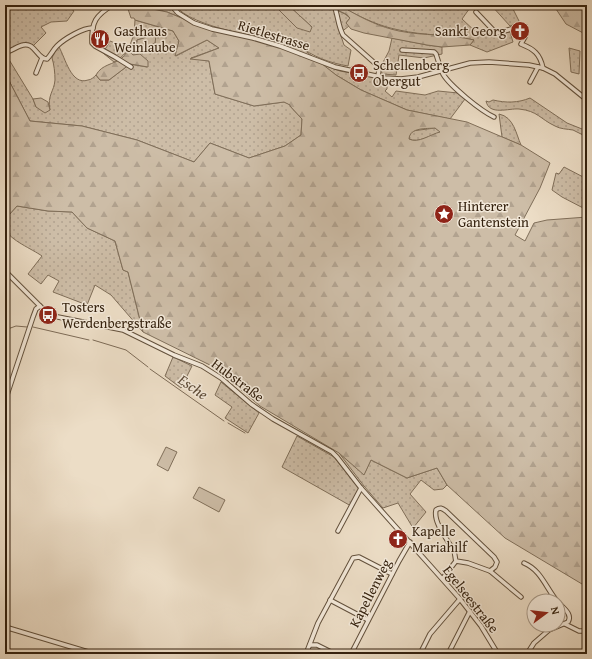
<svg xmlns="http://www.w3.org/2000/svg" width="592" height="659" font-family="'Gentium Book Plus',serif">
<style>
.grass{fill:url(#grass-dots);stroke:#806f5a}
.forest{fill:url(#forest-firs);stroke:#806f5a;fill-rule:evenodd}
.pitch{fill:#cdbda7;stroke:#806f5a}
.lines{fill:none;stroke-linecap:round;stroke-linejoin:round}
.stream{stroke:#7d6b57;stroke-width:1}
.minor-casing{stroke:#62503c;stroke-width:5.5}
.minor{stroke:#f3e9da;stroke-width:3.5}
.labels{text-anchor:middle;stroke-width:3;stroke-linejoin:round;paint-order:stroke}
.poi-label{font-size:14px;fill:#34210e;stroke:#f3e9da;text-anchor:start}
.street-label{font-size:14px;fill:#34210e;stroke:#f3e9da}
.water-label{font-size:15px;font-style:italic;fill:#5e4c38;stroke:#f3e9da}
</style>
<defs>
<pattern id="grass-dots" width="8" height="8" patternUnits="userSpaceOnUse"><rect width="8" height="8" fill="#cdbda7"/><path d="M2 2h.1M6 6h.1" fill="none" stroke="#b1a28f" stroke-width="1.8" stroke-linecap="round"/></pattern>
<pattern id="forest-firs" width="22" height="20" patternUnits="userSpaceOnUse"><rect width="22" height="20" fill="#cdbda7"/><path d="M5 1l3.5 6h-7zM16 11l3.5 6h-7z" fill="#b1a28f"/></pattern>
</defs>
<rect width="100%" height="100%" fill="#ecddc6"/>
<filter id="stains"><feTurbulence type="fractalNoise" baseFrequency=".005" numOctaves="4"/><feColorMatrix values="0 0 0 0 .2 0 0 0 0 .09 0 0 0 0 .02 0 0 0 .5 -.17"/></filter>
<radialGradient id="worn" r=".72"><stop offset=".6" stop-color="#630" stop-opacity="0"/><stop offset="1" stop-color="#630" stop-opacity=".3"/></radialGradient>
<g class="grass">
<path d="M5 5 27 7 32 5H52L55 8 56 5H66L74 11 67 21 51 22 41 27 46 33 33 46 28 43 5 51Z"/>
<path d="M137 5H168L184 19 167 12 138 6Z"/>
<path d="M175 5H274L280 9 312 27 288 5H326L345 14 350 18 346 23 349 26 340 33 344 45 351 50 348 66C330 63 313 57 298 45 270 39 190 28 175 5Z"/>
<path d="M346 5H472L462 19 477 33 492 34 510 32 513 42 487 52 470 45 474 40C449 34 424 36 399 30 379 26 365 19 347 10Z"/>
<path d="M491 5H511L520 23 510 26Z"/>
<path d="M135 20 173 31 179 41 176 56 207 40 219 48 191 58 209 61 215 94 254 106 284 102 291 105 290 106 302 119 301 135 285 146 249 158 210 143 194 162 137 140 82 126 30 121 5 73V53L33 99 36 107 50 110C47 95 54 92 55 80 55 73 54 64 52 58L55 51 59 47C65 57 71 86 88 80 91 80 94 77 96 75L100 80H109L130 64 147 67 131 53 155 43V36L150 34 144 38 137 40V42C128 48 124 57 114 62L103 53 110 41 120 45H130L134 34Z"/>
<path d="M392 38 427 45 442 47V54L424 58 399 55 396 75 382 74 381 66 389 51Z"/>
<path d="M569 48 580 51 579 74 571 72Z"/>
<path d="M323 65 340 71 387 80V89L385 91 392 97 396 91 425 95 438 91 458 93 465 99 450 119 407 110 361 90 336 75Z"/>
<path d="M530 98 567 123 587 131V137C582 135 578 132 573 130 567 129 560 129 555 126 540 119 538 111 519 109 509 108 489 116 486 101L489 102 493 100C506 103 518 103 530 98Z"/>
<path d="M499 114C514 117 516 134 521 145L502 137Z"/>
<path d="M435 128 441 132C432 134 418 144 409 139V135L412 131Z"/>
<path d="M564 167 587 179V210L562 197 552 190 556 173 559 174Z"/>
<path d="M17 206 48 211 72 212 87 228 115 241 123 270 128 272 143 332 111 295 95 285 87 305 53 292 59 281 48 275 41 284 28 274 42 256C32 249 10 240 6 230 4 226 5 221 5 217L8 216Z"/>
<path d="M173 357 192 366 181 388 165 376Z"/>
<path d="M221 382 259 413 248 433 225 418 232 407 215 395Z"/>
<path d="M297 436 334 457 360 490 351 506 282 467Z"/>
<path d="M339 453 364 474 371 460 407 478 437 468 447 485 443 489 434 490 421 480 410 494 426 512 413 528 398 503 383 508 364 486Z"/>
</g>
<g class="forest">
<path d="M130 5H137L138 6 167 12 196 24 298 45 336 75 361 90 407 110 467 122 521 145 550 163 540 188 515 235 525 241 534 223 547 220 587 217V587L505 538 447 485 437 468 407 478 371 460 364 475 339 453 260 406 216 368 143 332 128 272 123 270 115 241 87 228 72 212 48 211 17 206 8 216 5 217V73L30 121 82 126 137 140 194 162 210 143 249 158 285 146 301 135 302 119 290 106V105L284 102 254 106 215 94 209 61 190 59 219 48 207 40 175 56 179 41 173 31 135 20 134 18H131L128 9H131ZM435 128 440 132C431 134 418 144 409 139 410 127 426 129 435 128Z"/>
<path d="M274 5H288L312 27 310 32 297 28Z"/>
<path d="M326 5H346L348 10C364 19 380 27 399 31 424 36 450 34 474 40L470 45 442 47 427 45 364 33 351 29 346 23 350 18 346 14Z"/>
<path d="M546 5H587V35L566 24 554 6Z"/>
<path d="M150 34 156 36 155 43 131 53 133 55 140 54 148 61V67L130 64 109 80H100L96 75C102 64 113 65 122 58 129 51 127 46 137 42V40L144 38Z"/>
<path d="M41 98 48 102 50 110 45 113 36 107 33 99Z"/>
</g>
<g class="pitch">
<path d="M166 447 177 452 168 471 157 465Z"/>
<path d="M199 487 225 500 219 512 193 498Z"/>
</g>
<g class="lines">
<g class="stream">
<path d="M33 327 89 340"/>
<path d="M5 330 16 326 27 327"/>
<path d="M93 340 126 350 148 367"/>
<path d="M150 369 224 421"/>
<path d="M228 423 245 433"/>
</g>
<g class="minor-casing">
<g id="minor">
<path d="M113 5C96 15 91 22 92 43L95 46 115 57 131 67"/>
<path d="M171 5 178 13 194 23 212 29 253 38 280 46 335 67 385 78 401 79 418 77 470 63 489 62 529 65 543 68 555 74 587 100"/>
<path d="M334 5C338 15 338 26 343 35L378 66 379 70 378 76"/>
<path d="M476 12 494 31 497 33 522 26 526 29 525 37 521 44C534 49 540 54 543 68"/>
<path d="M402 50 434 52 436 54C438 60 440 68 443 74 450 86 481 111 494 117"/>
<path d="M7 52C13 50 18 46 23 45 35 42 37 59 47 59 51 55 53 50 57 46 64 39 84 27 93 28"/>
<path d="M36 73 42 58"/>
<path d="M530 82 538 67"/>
<path d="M5 271 47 313 58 317 123 330 174 355 202 366 221 378 251 404 273 419 332 452 337 457 361 488 460 599 481 626 498 654"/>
<path d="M5 401 33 317 36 309 40 306"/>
<path d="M338 531 361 488"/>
<path d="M524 563C541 570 546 588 557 601"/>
<path d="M490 571 521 597"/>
<path d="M443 578 456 561 468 563 490 571 495 567 497 562 494 557 446 511C442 508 440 507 436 510 433 523 448 540 454 551 455 554 455 558 456 561"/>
<path d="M330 600 368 620"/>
<path d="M565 624 579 631H587"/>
<path d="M5 627 95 654"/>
<path d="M310 645H317L335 654"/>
<path d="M306 654 318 623 353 558 359 557 392 574"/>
<path d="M351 654 399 561 410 542"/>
<path d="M420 654 430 634 460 599"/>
<path d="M448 654 470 611"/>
<path d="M527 654 534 643 549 630 568 622C573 614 563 608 558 602"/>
</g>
</g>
<use href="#minor" class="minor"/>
</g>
<defs>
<g id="church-disc" transform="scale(1)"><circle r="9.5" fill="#8f2418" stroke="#f3e9da"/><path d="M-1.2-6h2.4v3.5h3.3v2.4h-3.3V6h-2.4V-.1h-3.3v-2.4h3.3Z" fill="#fff"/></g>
<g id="restaurant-disc" transform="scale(1)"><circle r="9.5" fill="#8f2418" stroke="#f3e9da"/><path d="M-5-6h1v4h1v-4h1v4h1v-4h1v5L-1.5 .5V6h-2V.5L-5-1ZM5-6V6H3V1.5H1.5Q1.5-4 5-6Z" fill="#fff"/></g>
<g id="bus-disc" transform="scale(1)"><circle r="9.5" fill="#8f2418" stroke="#f3e9da"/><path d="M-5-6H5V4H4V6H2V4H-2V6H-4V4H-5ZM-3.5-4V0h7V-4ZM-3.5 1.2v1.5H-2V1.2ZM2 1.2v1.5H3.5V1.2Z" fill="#fff"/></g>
<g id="sight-disc" transform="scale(1)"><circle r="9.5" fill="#8f2418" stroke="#f3e9da"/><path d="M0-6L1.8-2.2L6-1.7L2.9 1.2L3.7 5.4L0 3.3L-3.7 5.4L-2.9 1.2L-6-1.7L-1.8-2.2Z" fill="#fff"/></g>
</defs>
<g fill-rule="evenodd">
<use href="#church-disc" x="520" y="31"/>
<use href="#restaurant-disc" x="100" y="39"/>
<use href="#bus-disc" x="359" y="73"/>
<use href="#sight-disc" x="444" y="214"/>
<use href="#bus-disc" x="48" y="315"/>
<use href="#church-disc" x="398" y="539"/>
</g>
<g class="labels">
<g class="poi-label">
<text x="114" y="36">Gasthaus<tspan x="114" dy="16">Weinlaube</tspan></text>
<text x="506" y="36" text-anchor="end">Sankt Georg</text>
<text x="373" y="70">Schellenberg<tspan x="373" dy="16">Obergut</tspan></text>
<text x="458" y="211">Hinterer<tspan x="458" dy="16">Gantenstein</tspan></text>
<text x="62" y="312">Tosters<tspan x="62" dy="16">Werdenbergstraße</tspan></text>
<text x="412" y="536">Kapelle<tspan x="412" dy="16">Mariahilf</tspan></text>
</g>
<g class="street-label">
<text transform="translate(274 35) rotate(17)" y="5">Rietlestrasse</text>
<text transform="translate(238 380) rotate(37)" y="5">Hubstraße</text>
<text transform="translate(370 593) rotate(-63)" y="5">Kapellenweg</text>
<text transform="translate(471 599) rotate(52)" y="5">Egelseestraße</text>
</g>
<g class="water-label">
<text transform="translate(193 387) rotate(35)" y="5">Esche</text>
</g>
</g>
<rect width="592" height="659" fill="none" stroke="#ecddc6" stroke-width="20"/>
<rect x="6" y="6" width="580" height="647" fill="none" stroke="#34210e" stroke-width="2"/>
<rect x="10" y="10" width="572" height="639" fill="none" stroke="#34210e"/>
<g transform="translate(546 613) rotate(75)"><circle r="19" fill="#f3e9da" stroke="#a79988"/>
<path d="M0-3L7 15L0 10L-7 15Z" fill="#8f2418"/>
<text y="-6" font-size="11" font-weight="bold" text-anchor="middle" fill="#34210e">N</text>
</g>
<rect width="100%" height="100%" filter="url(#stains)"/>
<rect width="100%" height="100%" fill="url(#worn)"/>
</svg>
